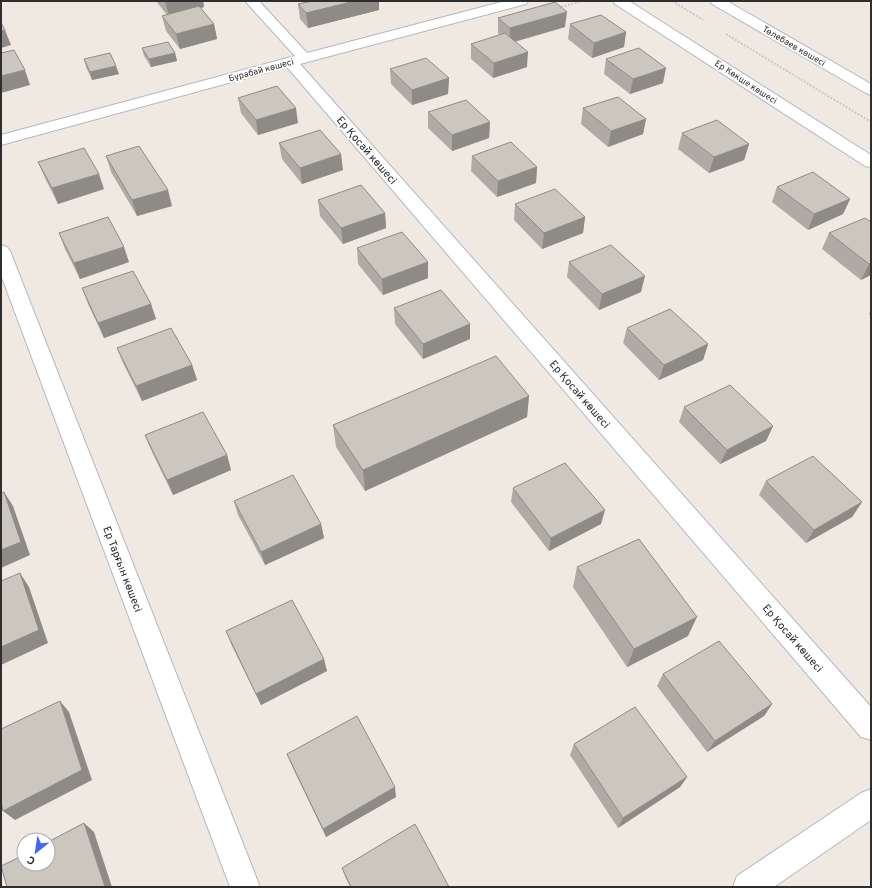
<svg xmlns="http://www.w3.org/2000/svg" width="872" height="888" font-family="Overpass,sans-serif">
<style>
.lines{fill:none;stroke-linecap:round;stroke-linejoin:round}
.minor-casing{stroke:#b4b7c1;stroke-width:2}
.tertiary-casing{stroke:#b4b7c1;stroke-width:2}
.path{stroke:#c9c9c9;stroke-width:2;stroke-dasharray:2 1.5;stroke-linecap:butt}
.minor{fill:#fff;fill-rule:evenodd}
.tertiary{fill:#fff;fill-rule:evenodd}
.wall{fill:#afaba4}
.shaded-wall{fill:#8e8b86}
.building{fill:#cbc7bf;stroke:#8e8b86}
.labels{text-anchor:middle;stroke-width:3.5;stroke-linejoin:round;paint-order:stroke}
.far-street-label{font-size:9px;fill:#2e2e2e;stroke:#fff}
.street-label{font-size:11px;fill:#2e2e2e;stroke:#fff}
</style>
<rect width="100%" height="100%" fill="#efe9e1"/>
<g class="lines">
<g class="minor-casing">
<g id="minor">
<path d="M245 1H259L307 53 505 1H528L526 4 300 64 871 707V740L861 737 287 67 1 145V135L295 56Z"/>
<path d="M613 1H629L871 155V167L865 166 615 4Z"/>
<path d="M1 245 7 247 10 251 260 887H230L1 275Z"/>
<path d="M871 789V820L774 887H733L737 876 861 793Z"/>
</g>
</g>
<g class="tertiary-casing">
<path id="tertiary" d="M710 1H727L871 84V95L866 93 712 4Z"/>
</g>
<g class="path">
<path d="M672 1 703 20"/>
<path d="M558 8 581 1"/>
<path d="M726 34 871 122"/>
</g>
<use href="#minor" class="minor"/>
<use href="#tertiary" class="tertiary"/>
</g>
<g class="wall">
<path d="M156 1H203L204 7 200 8 214 24 217 39 180 49 166 31 162 16 167 15Z"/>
<path d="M304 1H379V10L308 28 300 19 298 4 305 3Z"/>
<path d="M498 18 565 27 515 42 527 67 493 78 471 59V44L500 35 498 33Z"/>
<path d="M570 24 626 32 624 47 592 58 568 39Z"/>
<path d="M142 48 175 53 177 61 151 67 144 56Z"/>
<path d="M84 59 119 74 92 80 86 67Z"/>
<path d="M606 59 663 83 630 94 604 74Z"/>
<path d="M390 69 449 78 448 94 412 105 391 84Z"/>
<path d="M238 98 298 123 258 135 241 113Z"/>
<path d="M583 108 646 119 643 134 608 147 581 124Z"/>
<path d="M428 112 490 122 489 138 452 151 428 128Z"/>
<path d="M682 133 749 144 744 160 709 173 678 149Z"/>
<path d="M279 143 343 170 302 184 282 159Z"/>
<path d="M106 156 172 206 137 216 111 172Z"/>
<path d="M472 156 537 167 536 183 497 197 471 171Z"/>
<path d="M38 162 104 189 58 204 45 178Z"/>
<path d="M777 187 850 199 843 214 808 230 772 202Z"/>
<path d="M318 200 385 213 386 228 343 244 320 216Z"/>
<path d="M515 204 585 217 583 233 542 249 514 220Z"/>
<path d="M871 222V275L861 280 822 249 829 233Z"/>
<path d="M59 233 129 262 80 279 65 249Z"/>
<path d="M357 248 428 262V278L383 295 358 264Z"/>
<path d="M569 262 641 292 599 310 567 277Z"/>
<path d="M82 288 151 304 156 319 104 338 88 304Z"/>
<path d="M394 308 470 324V339L423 359 395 324Z"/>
<path d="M871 310V316L869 314Z"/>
<path d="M627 328 708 344 703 360 659 380 623 343Z"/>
<path d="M117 348 192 365 197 380 142 401 123 363Z"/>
<path d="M529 396 527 417 365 491 336 447 333 425Z"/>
<path d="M684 407 773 426 766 441 720 464 679 422Z"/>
<path d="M145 435 227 455 231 470 173 495 151 450Z"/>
<path d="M766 481 862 502 852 517 806 543 759 495Z"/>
<path d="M513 488 601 524 549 551 511 502Z"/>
<path d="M234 501 321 524 324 538 265 565 238 515Z"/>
<path d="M577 567 688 636 627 667 573 587Z"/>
<path d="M226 631 327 671 261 705 231 644Z"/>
<path d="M663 674 772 704 764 716 707 752 657 686Z"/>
<path d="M574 744 687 777 680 787 618 828 570 755Z"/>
<path d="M287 754 396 797 326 837 291 764Z"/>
<path d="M342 868 449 887H350L345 876Z"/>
</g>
<g class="shaded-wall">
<path d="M165 1H203L204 7 169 16Z"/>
<path d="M355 1H379V10L308 28 306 13Z"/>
<path d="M567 12 565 27 509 43 510 28Z"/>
<path d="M214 24 217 39 180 49 176 34Z"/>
<path d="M5 30 11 45 1 48V31Z"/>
<path d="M626 32 624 47 592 58 594 43Z"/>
<path d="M528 52 527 67 493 78 494 63Z"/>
<path d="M175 53 177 61 151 67 149 59Z"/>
<path d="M116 66 119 74 92 80 90 72Z"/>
<path d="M666 68 663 83 630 94 633 79Z"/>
<path d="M25 70 30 85 1 93V76Z"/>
<path d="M449 78 448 94 412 105V90Z"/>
<path d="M296 108 298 123 258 135 256 120Z"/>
<path d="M646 119 643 134 608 147 611 131Z"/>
<path d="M490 122 489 138 452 151V135Z"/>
<path d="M749 144 744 160 709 173 714 157Z"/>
<path d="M341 154 343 170 302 184 300 168Z"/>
<path d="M537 167 536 183 497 197 498 181Z"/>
<path d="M99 174 104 189 58 204 52 188Z"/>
<path d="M168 190 172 206 137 216 132 200Z"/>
<path d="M850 199 843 214 808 230 814 214Z"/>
<path d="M385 213 386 228 343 244 341 228Z"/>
<path d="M585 217 583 233 542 249 544 233Z"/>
<path d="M124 247 129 262 80 279 74 263Z"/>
<path d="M428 262V278L383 295 382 279Z"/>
<path d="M871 263V275L861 280 869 264Z"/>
<path d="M645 276 641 292 599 310 602 294Z"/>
<path d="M151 304 156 319 104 338 98 323Z"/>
<path d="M470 324V339L423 359V344Z"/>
<path d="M708 344 703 360 659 380 664 365Z"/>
<path d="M192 365 197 380 142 401 136 386Z"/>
<path d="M529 396 527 417 365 491 363 470Z"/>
<path d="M773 426 766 441 720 464 727 450Z"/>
<path d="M227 455 231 470 173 495 167 480Z"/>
<path d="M4 492 13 506 30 555 1 568V550Z"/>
<path d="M862 502 852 517 806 543 814 530Z"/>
<path d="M605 510 601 524 549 551 551 538Z"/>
<path d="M321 524 324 538 265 565 261 552Z"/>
<path d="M20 573 29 587 48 643 1 665V647Z"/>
<path d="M697 617 688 636 627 667 634 649Z"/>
<path d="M324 659 327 671 261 705 256 694Z"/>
<path d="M60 701 69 712 92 780 15 820 3 811Z"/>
<path d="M772 704 764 716 707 752 715 741Z"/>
<path d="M687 777 680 787 618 828 623 818Z"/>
<path d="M395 787 396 797 326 837 323 829Z"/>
<path d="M84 823 94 832 112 887H105Z"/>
</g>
<g class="building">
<path d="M312 1H355L306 13 298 4Z"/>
<path d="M555 2 567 12 510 28 498 18Z"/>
<path d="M199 6 214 24 176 34 162 16Z"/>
<path d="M601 15 626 32 594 43 570 24Z"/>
<path d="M1 23 5 30 1 31Z"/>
<path d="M505 33 528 52 494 63 471 44Z"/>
<path d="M168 42 175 53 149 59 142 48Z"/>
<path d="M639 48 666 68 633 79 606 59Z"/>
<path d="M14 50 25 70 1 76V53Z"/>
<path d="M110 53 116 66 90 72 84 59Z"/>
<path d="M426 58 449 78 412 90 390 69Z"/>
<path d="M277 86 296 108 256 120 238 98Z"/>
<path d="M618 97 646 119 611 131 583 108Z"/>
<path d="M466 100 490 122 452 135 428 112Z"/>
<path d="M717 120 749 144 714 157 682 133Z"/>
<path d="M320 130 341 154 300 168 279 143Z"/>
<path d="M511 142 537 167 498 181 472 156Z"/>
<path d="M139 146 168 190 132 200 106 156Z"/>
<path d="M84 148 99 174 52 188 38 162Z"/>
<path d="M813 172 850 199 814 214 777 187Z"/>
<path d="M361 185 385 213 341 228 318 200Z"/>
<path d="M555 189 585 217 544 233 515 204Z"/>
<path d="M108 217 124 247 74 263 59 233Z"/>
<path d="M865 218 871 222V263L869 264 829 233Z"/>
<path d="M402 232 428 262 382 279 357 248Z"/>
<path d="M611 245 645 276 602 294 569 262Z"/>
<path d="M133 271 151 304 98 323 82 288Z"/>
<path d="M441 290 470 324 423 344 394 308Z"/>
<path d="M670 309 708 344 664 365 627 328Z"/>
<path d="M171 328 192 365 136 386 117 348Z"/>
<path d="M496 356 529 396 363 470 333 425Z"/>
<path d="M730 385 773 426 727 450 684 407Z"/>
<path d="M203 412 227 455 167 480 145 435Z"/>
<path d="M813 456 862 502 814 530 766 481Z"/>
<path d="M565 463 605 510 551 538 513 488Z"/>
<path d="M293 475 321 524 261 552 234 501Z"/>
<path d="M4 492 21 542 1 550V493Z"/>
<path d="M639 539 697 617 634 649 577 567Z"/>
<path d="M20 573 39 630 1 647V581Z"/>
<path d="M292 600 324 659 256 694 226 631Z"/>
<path d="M719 641 772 704 715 741 663 674Z"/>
<path d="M60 701 82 770 3 811 1 802V729Z"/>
<path d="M635 707 687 777 623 818 574 744Z"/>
<path d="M357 716 395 787 323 829 287 754Z"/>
<path d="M84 823 105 887H7L1 866 24 855V864H48V842Z"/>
<path d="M415 824 449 887H351L342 868Z"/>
</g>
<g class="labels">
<g class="far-street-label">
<text transform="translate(794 46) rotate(30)" y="3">Төлебаев көшесі</text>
<text transform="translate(261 70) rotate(-15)" y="3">Бурабай көшесі</text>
<text transform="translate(746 82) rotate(33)" y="3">Ер Көкше көшесі</text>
</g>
<g class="street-label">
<text transform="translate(367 150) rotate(49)" y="4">Ер Қосай көшесі</text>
<text transform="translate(580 394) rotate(49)" y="4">Ер Қосай көшесі</text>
<text transform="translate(123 569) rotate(69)" y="4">Ер Тарғын көшесі</text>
<text transform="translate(793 638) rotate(49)" y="4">Ер Қосай көшесі</text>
</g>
</g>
<rect width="872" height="888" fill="none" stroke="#2e2e2e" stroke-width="4"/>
<g transform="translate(36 852) rotate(210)"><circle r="19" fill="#ffffff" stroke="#ababab"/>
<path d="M0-3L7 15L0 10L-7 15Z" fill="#4264fb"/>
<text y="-6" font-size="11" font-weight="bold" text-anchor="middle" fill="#2e2e2e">С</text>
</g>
</svg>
